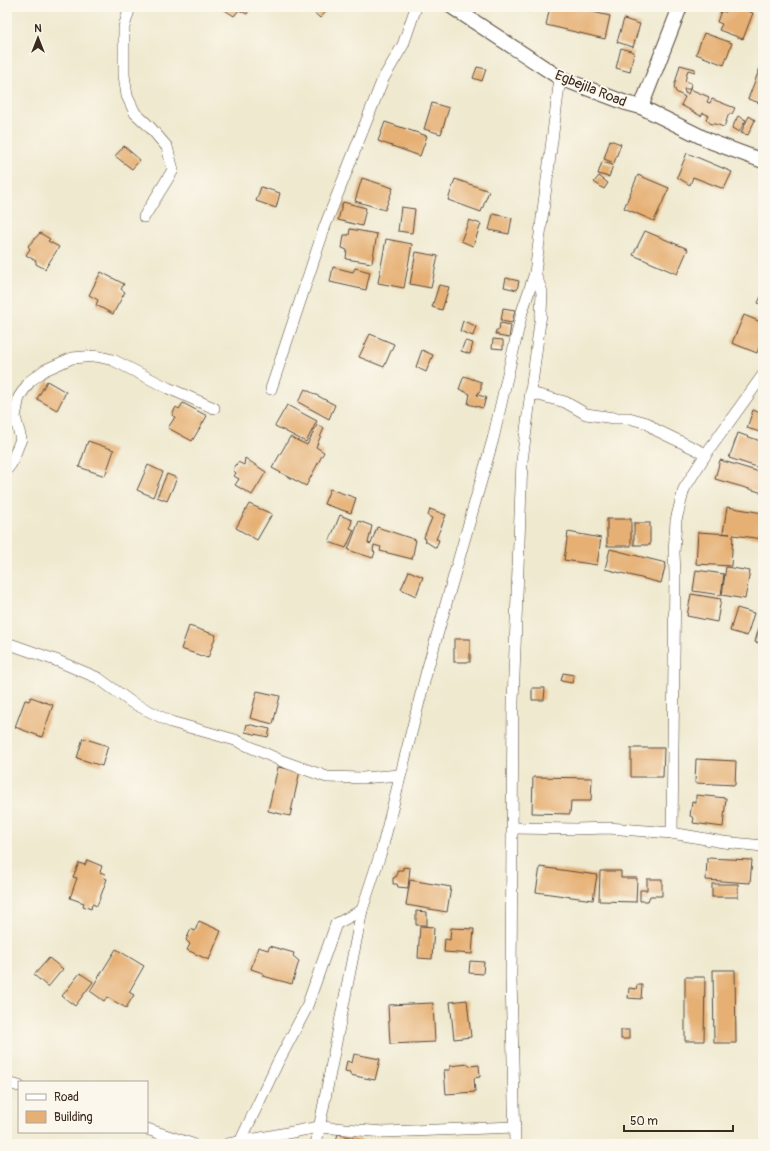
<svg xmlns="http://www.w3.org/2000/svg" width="770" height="1151" font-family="Pangolin,sans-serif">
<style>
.building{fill:#e6b074}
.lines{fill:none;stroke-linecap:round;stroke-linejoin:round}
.minor-casing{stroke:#564739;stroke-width:12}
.tertiary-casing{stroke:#564739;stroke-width:16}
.minor{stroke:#fff;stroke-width:11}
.tertiary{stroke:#fff;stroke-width:14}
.labels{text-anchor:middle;stroke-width:4;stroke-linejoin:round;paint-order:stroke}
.street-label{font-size:14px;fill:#3b2a1e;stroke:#fbf7ec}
</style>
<rect width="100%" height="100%" fill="#fbf7ec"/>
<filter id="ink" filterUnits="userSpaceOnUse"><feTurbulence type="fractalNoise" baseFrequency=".025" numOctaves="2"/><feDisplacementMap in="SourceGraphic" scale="8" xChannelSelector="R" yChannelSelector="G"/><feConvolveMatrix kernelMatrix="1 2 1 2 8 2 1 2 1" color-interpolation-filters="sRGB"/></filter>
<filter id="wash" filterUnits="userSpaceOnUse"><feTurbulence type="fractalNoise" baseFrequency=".012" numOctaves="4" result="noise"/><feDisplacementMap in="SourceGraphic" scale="16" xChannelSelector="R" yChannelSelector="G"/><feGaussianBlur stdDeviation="0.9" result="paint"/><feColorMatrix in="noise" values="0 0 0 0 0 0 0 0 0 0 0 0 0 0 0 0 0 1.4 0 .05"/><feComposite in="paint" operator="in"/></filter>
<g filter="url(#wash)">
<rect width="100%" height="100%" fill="#efe9cf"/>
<g id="blocks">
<g class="building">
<path d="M220 7H251L247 14 239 10 234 16Z"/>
<path d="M308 7H330L320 18Z"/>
<path d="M516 7H531L529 12Z"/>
<path d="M550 7H571L610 16 605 39 546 25Z"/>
<path d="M645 7H658L657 11Z"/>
<path d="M728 7H737L753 13 743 39 719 30 722 24 717 22 721 11 726 12Z"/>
<path d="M624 19 640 24 633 47 617 42Z"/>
<path d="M704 33 732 43 724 65 696 54Z"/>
<path d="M621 48 634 52 630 72 616 68Z"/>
<path d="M763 60V104L748 99Z"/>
<path d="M680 65 695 69V72L688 70 685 81 691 83 690 89H684L685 93 688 94 690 89 709 97 707 102 710 103 712 99 735 108 732 114H729L728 116 724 127 715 124H711L706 119 708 115 703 113 701 116 681 105 685 97 676 92 674 87Z"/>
<path d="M477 67 486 69 482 81 473 78Z"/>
<path d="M432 103 449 108 441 134 424 129Z"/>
<path d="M738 116 746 120 739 132 732 128Z"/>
<path d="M749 116 755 120 748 135 741 133Z"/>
<path d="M385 122 427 136 420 156 378 141Z"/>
<path d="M610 140 621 144 614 163 604 159Z"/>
<path d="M124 146 140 160 132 169 115 156Z"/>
<path d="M687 153 732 172 724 189 693 177 690 185 677 177Z"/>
<path d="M602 162 613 165 609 177 598 174Z"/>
<path d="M638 175 669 188 654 221 624 208Z"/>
<path d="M599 176 608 183 604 189 594 182Z"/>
<path d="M362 178 393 188 385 210 355 201Z"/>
<path d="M455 179 489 191 481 212 448 200Z"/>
<path d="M261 187 280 193 276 208 256 201Z"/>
<path d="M343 202 366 208 362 226 338 220Z"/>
<path d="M401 207 415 209 412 233 398 231Z"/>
<path d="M493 214 512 218 509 234 489 230Z"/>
<path d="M469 220 481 224 473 246 461 241Z"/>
<path d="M350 229 377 234 372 263 346 259 347 250 342 248 344 235H349Z"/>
<path d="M645 231 688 249 677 274 633 255Z"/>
<path d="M40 233 50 239 48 241 59 247 45 269 36 264V261L26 255 30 249 28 246Z"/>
<path d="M386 239 412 244 404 288 378 283Z"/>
<path d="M416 252 438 256 431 288 410 284Z"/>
<path d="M333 267 353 272 355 268 370 272 366 290 330 282Z"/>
<path d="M101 272 124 284 121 289 125 292 113 314 96 305 98 300 89 295Z"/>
<path d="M506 278 519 281 517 290 504 287Z"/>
<path d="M439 285 449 287 442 310 432 307Z"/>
<path d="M763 292V305L758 303Z"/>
<path d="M503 308 515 310 512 323 501 321Z"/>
<path d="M744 315 763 323V337L757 353 732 343Z"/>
<path d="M463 321 476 326 473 336 460 331Z"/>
<path d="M500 323 511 325 509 338 498 336V334H495L496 330H499Z"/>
<path d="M370 334 394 344 384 367 359 357Z"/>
<path d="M493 339 503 340V349L492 348Z"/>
<path d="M465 341 473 343 470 354 461 351Z"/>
<path d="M422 350 433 355 426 372 416 367Z"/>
<path d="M464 376 481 382V389L477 395 486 397 483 408 468 404 470 394 459 389Z"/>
<path d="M47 381 66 392 57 410 37 399Z"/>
<path d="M305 389 335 405 329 419 298 402Z"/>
<path d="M183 403 207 416 192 441 168 428 175 417 172 415 176 407 179 409Z"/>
<path d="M287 405 317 421 306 442 275 426Z"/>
<path d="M753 410 763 414V433L747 428Z"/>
<path d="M317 425 324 428 316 447 324 452 306 486 272 468 290 437 307 445Z"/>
<path d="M738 433 763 442V469L729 458Z"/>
<path d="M88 441 114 450 105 476 79 467Z"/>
<path d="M245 458 266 472 252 495 235 485 239 479 234 476 236 473 233 470 238 462 244 465Z"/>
<path d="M720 460 763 473V493L715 479Z"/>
<path d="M148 465 163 472 153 497 137 490Z"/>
<path d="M167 474 177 478 167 501 157 497Z"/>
<path d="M330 489 356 498 351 513 324 504Z"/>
<path d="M249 504 272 514 257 540 236 528Z"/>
<path d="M727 507 763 513V539L733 535 731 566 696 564 698 532 730 534 723 533Z"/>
<path d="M430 509 446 515 436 539 439 540 436 548 425 541 424 537 432 518 428 516Z"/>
<path d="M340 515 352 520 350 528 354 530 346 548 329 542Z"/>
<rect x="607" y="519" width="24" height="27"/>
<path d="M359 521 372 526 368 543 371 544 377 527 416 540 412 559 380 551 381 547 374 545 373 551 375 552 373 558 348 550Z"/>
<rect x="634" y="523" width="16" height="22"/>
<path d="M568 532 601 538 597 565 564 560Z"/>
<path d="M610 549 666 563 661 583 605 569Z"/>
<path d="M726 567 750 571 745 599 722 595Z"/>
<path d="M696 570 724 574 721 595 693 591Z"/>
<path d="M409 571 423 577 416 596 401 589Z"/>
<path d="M691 594 721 599 717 622 687 616Z"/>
<path d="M737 608 754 613 747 636 730 631Z"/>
<path d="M762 616H763V644L755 642Z"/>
<path d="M189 626 216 635 208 658 181 649Z"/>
<rect x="454" y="639" width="16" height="23"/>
<path d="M563 673 574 675 572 683 561 681Z"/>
<path d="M532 688H545L544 700H532Z"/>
<path d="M257 691 280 696 273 724 250 718Z"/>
<path d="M31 697 53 705 42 737 15 727 25 700 29 701Z"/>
<path d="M247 724 270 729 268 737 245 732Z"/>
<path d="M83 738 108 746 102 766 77 758Z"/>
<path d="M631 748H664L663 777H631Z"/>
<path d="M696 759 736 761 735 785 695 783Z"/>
<path d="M278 767 300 771 290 816 268 811Z"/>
<path d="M533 777 592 778 591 801H571L570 814 532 813Z"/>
<path d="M696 795 726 798 723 827 693 823 694 818 690 816 692 802 696 803Z"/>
<path d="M707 858 752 860 750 883 706 880Z"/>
<path d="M87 860 102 866 100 872 105 874 104 878 107 879 97 906 92 904 91 909 83 906 84 903 70 898 77 878 73 877 79 863 85 865Z"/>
<path d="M403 867 410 868 408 888 398 887 397 884H393V878L397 876V870H403Z"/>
<path d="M540 867 597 875 593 900 536 892Z"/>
<path d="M600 871H621V878H637L636 902 599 901Z"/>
<path d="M647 879H662V896H650L648 901H640V890H647Z"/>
<path d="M410 880 451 887 447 912 406 905Z"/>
<rect x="712" y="884" width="26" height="13"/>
<path d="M416 911 427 912V925H416Z"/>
<path d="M199 921 221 931 209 960 187 950 190 944 186 940 191 929 195 931Z"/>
<path d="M420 926 434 927 432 959 418 958Z"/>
<path d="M451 928 474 929 472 954 444 952 445 939 450 940Z"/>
<path d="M270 946 294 953 293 956 299 961 292 984 263 976V973L251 969 258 947 268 950Z"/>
<path d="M116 949 144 966 129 992 134 995 126 1008 107 997 104 1001 90 991Z"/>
<path d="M49 958 63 969 48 987 34 975Z"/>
<path d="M470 961 484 962 483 974 469 973Z"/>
<path d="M713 970H735L736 1043H714Z"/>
<path d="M80 973 93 982 75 1006 62 996Z"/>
<path d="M685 977H705L704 1041H685Z"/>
<path d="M637 985H642L641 999 628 998 629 988 636 989Z"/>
<path d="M467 1000 471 1037 454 1039 450 1002Z"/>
<path d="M433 1003 435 1042 390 1044 388 1005Z"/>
<rect x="621" y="1030" width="8" height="9"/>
<path d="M354 1054 380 1059 375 1080 350 1075V1072L345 1071 347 1061 352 1063Z"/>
<path d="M468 1064 469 1066 479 1065 480 1077 474 1078 475 1092 446 1094 444 1070H450V1066Z"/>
<path d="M338 1134 374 1144H335Z"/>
</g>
</g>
</g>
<g filter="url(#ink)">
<use href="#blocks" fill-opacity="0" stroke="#564739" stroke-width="1"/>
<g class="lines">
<g class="minor-casing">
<g id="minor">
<path d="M130 7 124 27V75L127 96 135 113 149 126 167 147 173 170 144 217"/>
<path d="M271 389 325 226 383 79 403 45 416 7"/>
<path d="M531 393 565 402 586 414 614 418H629L647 423 656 430 706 454"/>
<path d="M7 469 11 464 21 439 15 417 19 397 30 381 45 370 72 358 96 356 113 360 168 388 214 408"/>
<path d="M7 643 58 661 98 678 131 702 171 722 235 740 282 761 327 777 362 778 400 775"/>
<path d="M513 828 576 829 608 828 672 833 723 842 763 846"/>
<path d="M672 833 675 573 674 553 676 520 684 489 706 454 763 375"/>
<path d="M7 1083 19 1086"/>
<path d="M147 1129 192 1144"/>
<path d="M228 1144 319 1127 385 1132 515 1127"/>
<path d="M239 1144 277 1064 306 1009 336 924 362 910 382 849 426 674 493 439 522 312 535 273"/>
<path d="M316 1144 362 910"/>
<path d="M515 1144 511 978 513 702 522 461 541 314 542 292 535 273 560 78"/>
</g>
</g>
<g class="tertiary-casing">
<g id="tertiary">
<path d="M452 7 560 78 626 103 641 107 712 142 763 161"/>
<path d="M641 107 680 7"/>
</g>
</g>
<use href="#minor" class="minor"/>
<use href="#tertiary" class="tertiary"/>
</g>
</g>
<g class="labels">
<g class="street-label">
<text transform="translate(591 88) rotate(22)" y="5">Egbejila Road</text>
</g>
</g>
<rect width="770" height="1151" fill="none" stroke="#fbf7ec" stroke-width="24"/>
<rect x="18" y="1081" width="130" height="52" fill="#fbf7ec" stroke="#aea59a"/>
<rect x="26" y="1094" width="20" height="6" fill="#ffffff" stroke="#aea59a"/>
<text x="54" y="1101" font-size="12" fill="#3b2a1e">Road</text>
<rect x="26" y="1111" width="20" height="12" fill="#e6b074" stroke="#aea59a"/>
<text x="54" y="1121" font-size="12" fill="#3b2a1e">Building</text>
<g transform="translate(38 38)" stroke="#fbf7ec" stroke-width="3" paint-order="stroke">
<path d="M0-3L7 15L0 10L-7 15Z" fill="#3b2a1e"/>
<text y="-6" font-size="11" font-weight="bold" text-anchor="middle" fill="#3b2a1e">N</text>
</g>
<path d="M624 1125v6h109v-6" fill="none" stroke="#3b2a1e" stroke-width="2"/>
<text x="630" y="1125" font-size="12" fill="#3b2a1e" stroke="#fbf7ec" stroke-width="3" paint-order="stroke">50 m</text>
</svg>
